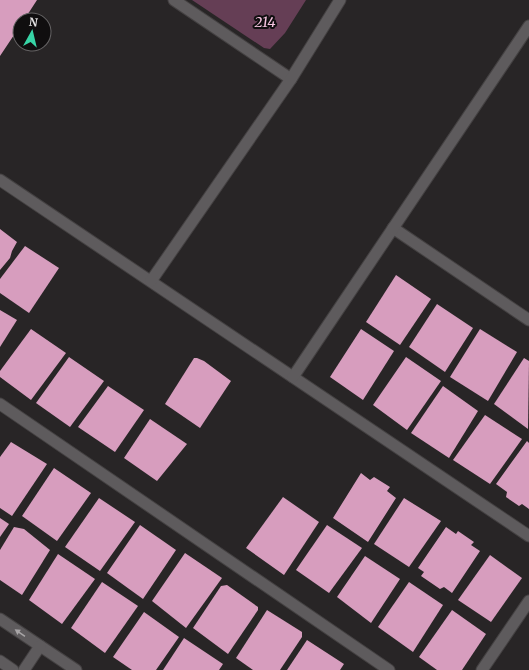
<svg xmlns="http://www.w3.org/2000/svg" width="529" height="670" font-family="Merriweather,serif">
<style>
.green{fill:#653e55}
.building{fill:#d79dbe}
.lines{fill:none;stroke-linecap:round;stroke-linejoin:round}
.minor-casing{stroke:#444142;stroke-width:13}
.minor{stroke:#5e5b5d;stroke-width:11}
.oneway{fill:#a8a5a7}
.labels{text-anchor:middle;stroke-width:4;stroke-linejoin:round;paint-order:stroke}
.park-label{font-size:14px;font-style:italic;fill:#f6c4e0;stroke:#100e0f}
</style>
<rect width="100%" height="100%" fill="#282526"/>
<path class="green" d="M192 0H306L285 33 270 49 264 48Z"/>
<g class="building">
<path d="M0 0H37L24 20H20V26L0 56Z"/>
<path d="M0 229 17 242 12 251 10 258 0 270Z"/>
<path d="M25 246 59 268 29 313 0 293V279Z"/>
<path d="M396 275 431 299 400 345 366 322Z"/>
<path d="M437 304 473 328 445 372 409 347Z"/>
<path d="M0 310 17 320 0 347Z"/>
<path d="M31 329 66 353 31 400 0 377V371Z"/>
<path d="M361 329 394 351 363 400 330 377Z"/>
<path d="M480 329 517 352 488 401 450 377Z"/>
<path d="M69 357 104 381 70 427 36 403Z"/>
<path d="M406 357 441 381 407 430 373 405Z"/>
<path d="M194 358H197L204 361 231 381 200 428 165 404Z"/>
<path d="M524 358 529 361 528 429 494 404Z"/>
<path d="M108 386 144 410 115 452 78 427Z"/>
<path d="M443 386 478 411 449 458 411 433Z"/>
<path d="M485 415 522 439 490 484 453 460Z"/>
<path d="M150 419 187 444 157 481 124 458Z"/>
<path d="M527 441 529 443V509L522 504 519 506 506 497 507 492 496 484Z"/>
<path d="M11 442 47 464 12 516 0 508V457Z"/>
<path d="M54 468 91 493 57 541 22 516Z"/>
<path d="M361 473 370 480 374 477 390 487 387 491 396 498 368 542 333 518Z"/>
<path d="M283 497 319 522 284 575 246 548Z"/>
<path d="M99 498 135 522 100 571 65 547Z"/>
<path d="M404 498 441 521 409 567 374 544Z"/>
<path d="M0 518 9 524 0 537Z"/>
<path d="M140 525 176 550 143 599 107 573Z"/>
<path d="M327 525 362 548 329 593 296 570Z"/>
<path d="M14 527 24 529 50 550 22 595 0 580V550Z"/>
<path d="M446 527 456 534 458 531 474 542 471 545 480 551 452 593 444 587 440 589 421 576 424 572 418 568Z"/>
<path d="M185 553 222 578 186 628 152 601Z"/>
<path d="M58 554 95 579 62 624 29 600Z"/>
<path d="M490 555 522 578 491 622 458 600Z"/>
<path d="M365 556 400 579 371 623 337 597Z"/>
<path d="M102 582 138 606 105 653 71 628Z"/>
<path d="M409 582 443 605 413 652 378 627Z"/>
<path d="M227 585 258 607V610L228 654 193 628 221 586Z"/>
<path d="M267 610 302 632V637L280 670H253L236 658Z"/>
<path d="M452 610 486 634 462 670H437L419 657Z"/>
<path d="M144 612 179 637 156 670H132L113 657Z"/>
<path d="M184 638 223 664 219 670H163Z"/>
<path d="M307 640 344 664 340 670H287Z"/>
</g>
<g class="lines">
<g class="minor-casing">
<g id="minor">
<path d="M174 0 291 79"/>
<path d="M0 180 529 536"/>
<path d="M393 228 529 320"/>
<path d="M151 281 291 79 340 0"/>
<path d="M293 377 529 26"/>
<path d="M0 404 389 670"/>
<path d="M0 619 76 670"/>
<path d="M0 661 13 670"/>
<path d="M24 670 40 646"/>
<path d="M482 670 529 601"/>
</g>
</g>
<use href="#minor" class="minor"/>
</g>
<defs><path id="oneway-solid" d="M-6-.8H1V-3.2L6.5 0L1 3.2V.8H-6Z"/></defs>
<use class="oneway" href="#oneway-solid" transform="translate(20 633) rotate(-146)"/>
<g class="labels">
<g class="park-label">
<text x="265" y="27">214</text>
</g>
</g>
<g transform="translate(32 32) rotate(8)"><circle r="19" fill="#100e0f" stroke="#656364"/>
<path d="M0-3L7 15L0 10L-7 15Z" fill="#37d4a6"/>
<text y="-6" font-size="11" font-weight="bold" text-anchor="middle" fill="#e4e2e3">N</text>
</g>
</svg>
